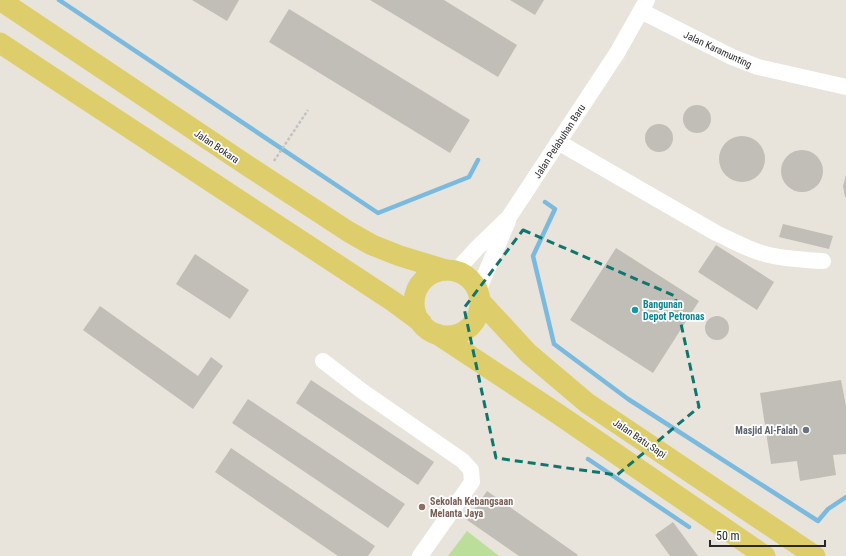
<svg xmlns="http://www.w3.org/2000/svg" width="846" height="556" font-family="'Roboto Condensed',sans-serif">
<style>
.pitch{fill:#bbdf9b}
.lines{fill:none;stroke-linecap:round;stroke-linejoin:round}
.stream{stroke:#7abade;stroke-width:4.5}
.building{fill:#c1beb7}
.path{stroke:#c3c3c3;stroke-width:2.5;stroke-dasharray:3 2;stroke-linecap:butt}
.minor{stroke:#fff;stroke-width:16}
.major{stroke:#dece6b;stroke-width:21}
.marked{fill:none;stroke:#0f766e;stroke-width:3;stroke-dasharray:8 5;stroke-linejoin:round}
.culture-dot{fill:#0f9aa8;stroke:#fff;stroke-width:1.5}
.worship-dot{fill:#6b7280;stroke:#fff;stroke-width:1.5}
.education-dot{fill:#8d6e63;stroke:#fff;stroke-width:1.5}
.labels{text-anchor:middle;stroke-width:3.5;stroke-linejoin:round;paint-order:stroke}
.street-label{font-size:10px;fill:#282828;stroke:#fff}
.culture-label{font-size:10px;font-weight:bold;fill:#0d838f;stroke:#fff;text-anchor:start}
.worship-label{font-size:10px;font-weight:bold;fill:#5b616d;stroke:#fff;text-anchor:end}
.education-label{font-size:10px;font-weight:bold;fill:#785e54;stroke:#fff;text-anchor:start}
</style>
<rect width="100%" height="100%" fill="#e8e4db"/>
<path class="pitch" d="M467 531 499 556H448Z"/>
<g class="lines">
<g class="stream">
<path d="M59 0 378 213 469 177 478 160"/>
<path d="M545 202 555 209 533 256 554 344 628 399 818 521 828 509 846 497"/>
<path d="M588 459 689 527"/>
</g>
</g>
<g class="building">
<path d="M192 0H239L227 21Z"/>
<path d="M370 0H444L517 45 498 77Z"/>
<path d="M510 0H544L535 15Z"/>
<path d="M289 9 470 120 450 153 269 42Z"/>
<circle cx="697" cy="119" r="14"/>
<circle cx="659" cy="138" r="14"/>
<circle cx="742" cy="159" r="23"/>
<circle cx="802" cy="171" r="21"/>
<path d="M846 175V197H845L843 186Z"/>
<path d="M783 224 833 236 829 249 779 237Z"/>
<path d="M716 245 774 282 757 310 698 272Z"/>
<path d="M616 248 699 301 653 373 570 320Z"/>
<path d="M195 254 249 290 230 319 176 284Z"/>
<path d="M100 306 198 376 211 357 223 366 193 409 83 330Z"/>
<circle cx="717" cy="328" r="12"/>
<path d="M311 380 434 462 418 485 296 403Z"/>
<path d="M841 380 846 406V454L833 455 836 475 800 481 797 461 771 464 760 393Z"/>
<path d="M248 399 405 504 388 528 232 423Z"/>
<path d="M231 448 375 546 368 556H338L215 472Z"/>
<path d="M487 491 578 555 577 556H519L467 520Z"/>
<path d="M673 522 698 556H670L655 535Z"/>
</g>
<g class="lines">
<path class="path" d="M274 161 308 110"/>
<g class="minor">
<path d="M641 11 732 57 758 67 846 87"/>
<path d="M558 142 716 233C732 240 748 250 765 254 784 259 804 260 823 261"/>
<path d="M456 271 477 248 509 217 617 53 647 0"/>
<path d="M478 291 508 221"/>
<path d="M323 361 362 391 463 461 471 470 472 482 420 556"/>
</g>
<g class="major">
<path d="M0 0 251 168 349 232 372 245 400 256 446 270"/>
<path d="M0 43 394 302 421 322"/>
<circle cx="447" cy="303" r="33"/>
<path d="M480 301 528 353 587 403 815 556"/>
<path d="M437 334 558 414 765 556"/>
</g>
</g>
<path class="marked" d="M523 230 675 296 699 407 617 475 496 458 464 308Z"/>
<circle class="culture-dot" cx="635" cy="310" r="4"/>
<circle class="worship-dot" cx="806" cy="430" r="4"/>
<circle class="education-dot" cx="422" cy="507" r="4"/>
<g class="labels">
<g class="street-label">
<text transform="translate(718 49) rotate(25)" y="4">Jalan Karamunting</text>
<text transform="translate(559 141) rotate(-57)" y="4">Jalan Pelabuhan Baru</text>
<text transform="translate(217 146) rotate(34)" y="4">Jalan Bokara</text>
<text transform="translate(640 438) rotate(34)" y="4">Jalan Batu Sapi</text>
</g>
<g class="culture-label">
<text x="643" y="308">Bangunan<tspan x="643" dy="12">Depot Petronas</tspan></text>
</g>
<g class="worship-label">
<text x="798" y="434">Masjid Al-Falah</text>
</g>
<g class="education-label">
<text x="430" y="505">Sekolah Kebangsaan<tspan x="430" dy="12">Melanta Jaya</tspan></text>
</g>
</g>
<path d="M710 540v6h115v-6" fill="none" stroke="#282828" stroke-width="2"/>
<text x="716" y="540" font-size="12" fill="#282828" stroke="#ffffff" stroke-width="3" paint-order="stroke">50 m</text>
</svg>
